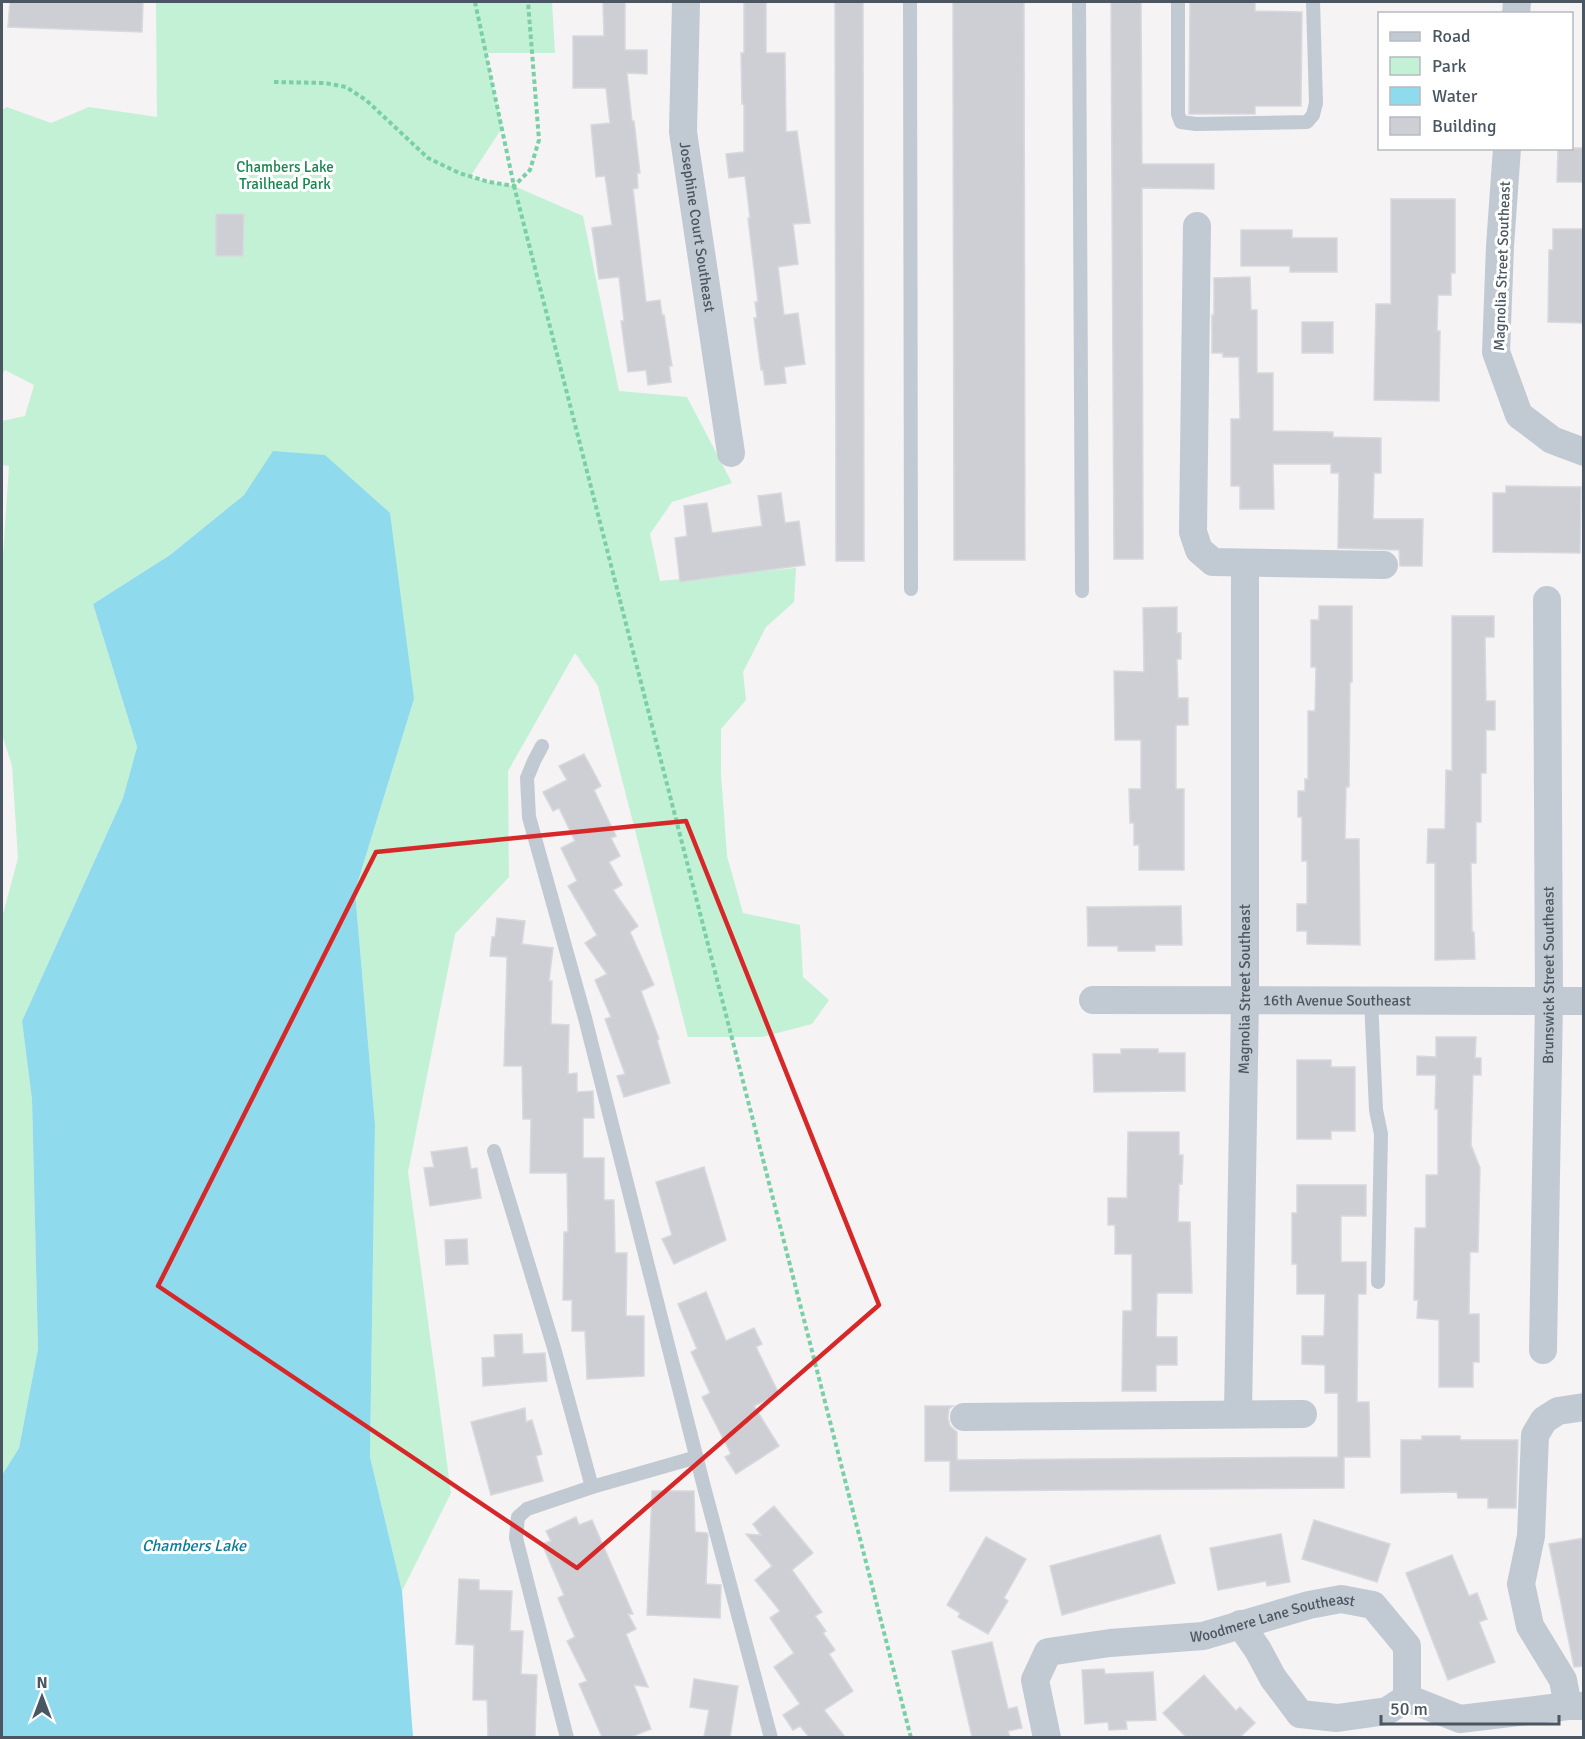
<svg xmlns="http://www.w3.org/2000/svg" width="1585" height="1739" font-family="Signika,sans-serif">
<style>
.green{fill:#c3f1d5}
.water{fill:#90daee}
.building{fill:#cdcfd5;stroke:#d7d9de;stroke-width:1.5}
.lines{fill:none;stroke-linecap:round;stroke-linejoin:round}
.path{stroke:#7ad0a6;stroke-width:4;stroke-dasharray:4.5 3;stroke-linecap:butt}
.lane{stroke:#c1cad2;stroke-width:14}
.street{stroke:#c1cad2;stroke-width:28}
.marked{fill:none;stroke:#d62828;stroke-width:4.5;stroke-linejoin:round}
.labels{text-anchor:middle;stroke-width:6;stroke-linejoin:round;paint-order:stroke}
.park-label{font-size:15px;fill:#17864f;stroke:#fff}
.street-label{font-size:15px;fill:#4a5661;stroke:#fff}
.water-label{font-size:16px;font-style:italic;fill:#0c7c9b;stroke:#fff}
</style>
<rect width="100%" height="100%" fill="#f5f3f3"/>
<path class="green" d="M156 2H552L555 53H486L502 128 470 177 489 182 514 186 583 216 619 391 687 397 732 483 672 502 650 534 660 581 796 568 794 602 766 627 743 672 746 700 721 729V774L727 856 743 913 800 925 803 977 829 1000 812 1024 762 1037H688L598 686 575 653 508 771 509 877 455 934 408 1172 451 1493 402 1591 370 1457 375 1124 355 891 414 699 267 461 244 495 170 555 93 604 137 747 123 798 22 1021 32 1100 38 1349 19 1448 2 1475V918L18 858 12 766 2 734V572L9 466 2 465V421L25 416 34 385 5 370 2 376V110L7 107 51 123 89 107 157 117Z"/>
<path class="water" d="M273 451 325 455 390 513 414 699 355 891 375 1124 370 1457 402 1591 413 1737H2V1475L19 1448 38 1349 32 1100 22 1021 123 798 137 747 93 604 170 555 244 495Z"/>
<g class="building">
<path d="M10 2H143L142 32 8 27Z"/>
<path d="M603 2H625V50H647V74L627 73 632 121H634L640 173H637L638 188 633 189 646 302 660 300 662 315H664L672 366H669L671 382 648 385 646 370 628 372 621 321H624L619 277 599 279 592 228 612 225 605 176 596 177 591 125 610 123 606 88H573V36H604Z"/>
<path d="M744 2H766V53H785L786 132 797 131 810 223 793 224 798 264 778 267 784 315 798 313 805 364 784 367 786 383 765 385 763 370H761L754 318H757L755 302H758L748 218H750L745 176 729 178 726 154 744 152V104H742L741 53H744Z"/>
<path d="M835 2H863L864 561H836Z"/>
<path d="M953 2H1024L1025 560H954Z"/>
<path d="M1111 2H1141L1142 164H1214V189L1142 188 1143 559H1114Z"/>
<path d="M1190 2H1255V11L1302 12 1301 106H1255V114H1189Z"/>
<path d="M1558 148H1584V182H1557Z"/>
<path d="M1391 199H1455V273H1451V295H1438L1437 331H1440L1439 401 1374 400 1376 304H1391Z"/>
<path d="M216 214H244L243 256H216Z"/>
<path d="M1553 229H1584V323L1548 322 1549 250H1553Z"/>
<path d="M1241 230H1292V238H1337V272H1290V266H1241Z"/>
<path d="M1250 277 1251 310H1257V373H1273V431L1333 432V437L1381 438V473H1374L1373 519H1423L1422 566H1400L1399 550 1338 548 1339 473H1331V464H1273L1274 509H1240V486H1231V419H1240L1239 357H1223V353H1212V315H1214V278Z"/>
<rect x="1302" y="322" width="31" height="31"/>
<path d="M1506 486 1581 487 1580 553 1493 552V493H1506Z"/>
<path d="M781 493 785 523 799 521 805 565 680 582 675 538 687 536 684 506 707 503 712 533 762 526 758 496Z"/>
<path d="M1319 606H1352V682H1350L1349 787H1346L1345 839H1359L1360 945 1307 944V931H1297V904H1307V861H1302V817H1298V791H1305V779H1308V711H1315L1316 667H1311V620H1319Z"/>
<path d="M1177 607V633H1181V659H1177L1178 698H1188V725H1176V789H1184V870H1139V845H1134V823H1130L1129 789H1141V740H1115L1114 671 1144 672 1143 608Z"/>
<path d="M1452 616H1494V637H1485L1486 701H1495V730H1486V773H1481V822H1476V863H1471L1472 932H1474L1475 959 1435 960V863H1427L1428 829H1445L1446 770 1452 771Z"/>
<path d="M584 754 601 786 594 790 616 836 611 838 620 856 609 862 622 885 613 890 638 926 630 932 654 985 641 991 659 1039 657 1040 670 1083 624 1097 617 1076 625 1074 605 1019 611 1017 595 980 607 974 585 943 597 935 568 886 577 881 561 848 575 841 559 808 553 811 543 792 567 780 559 766Z"/>
<path d="M1181 906 1182 945H1155V951H1118V946H1088L1087 907Z"/>
<path d="M497 918 525 921 522 944 553 948 549 981H552L551 1024 569 1025 568 1074 577 1073V1092L593 1091 594 1118H583V1158H604V1200H614L615 1253H627L626 1316H644V1376L587 1379 585 1331H572V1300H563L564 1232H568L567 1173H530L531 1119H523L522 1066H504L507 957 490 956 492 937H495Z"/>
<path d="M1436 1037H1476L1475 1058H1481V1075H1473L1472 1109 1471 1145 1480 1168 1478 1252H1470L1469 1314H1479V1362H1473V1387H1439V1320L1417 1318 1418 1300H1414L1415 1228H1426V1175H1438V1109H1435L1436 1075H1417V1056L1436 1057Z"/>
<path d="M1121 1049H1158V1053H1185V1091L1094 1092 1093 1054H1121Z"/>
<path d="M1297 1060H1331V1067H1355V1131H1331V1139H1297Z"/>
<path d="M1128 1132H1179V1155H1183L1182 1184H1179L1178 1222H1190L1192 1293H1157L1156 1337H1177V1365H1156V1391H1122L1123 1311H1132V1254H1115V1225H1108V1198H1127Z"/>
<path d="M467 1147 471 1169 477 1168 481 1198 430 1206 424 1168 434 1167 431 1152Z"/>
<path d="M704 1167 726 1240 674 1264 662 1239 672 1235 656 1182Z"/>
<path d="M1297 1185H1366V1216H1341V1262H1366V1294H1358L1357 1402H1369L1370 1457H1344V1488L950 1491V1461H925V1406H953L949 1409 948 1418 950 1426 957 1432V1460L1338 1457V1393H1325V1365L1302 1364V1336H1324L1325 1294H1297V1264H1292V1213H1297Z"/>
<path d="M467 1239 468 1264 446 1265 445 1240Z"/>
<path d="M706 1292 726 1341 754 1328 762 1344 756 1347 779 1394 754 1406 779 1446 736 1474 725 1457 731 1454 702 1397 710 1393 691 1352 697 1349 678 1304Z"/>
<path d="M522 1334 523 1354 545 1353 547 1381 483 1386 482 1358 495 1357 494 1335Z"/>
<path d="M525 1408 526 1422 532 1420 542 1454 536 1456 543 1481 491 1495 471 1422Z"/>
<path d="M1422 1436H1460V1440H1518L1516 1508H1488V1498H1458L1457 1492 1401 1493V1440H1422Z"/>
<path d="M652 1491H694L695 1532 707 1533 708 1535 706 1584 721 1585V1587L720 1618 647 1615Z"/>
<path d="M774 1506 813 1553 792 1570 822 1612 815 1616 826 1631 823 1633 835 1650 829 1654 853 1691 824 1710 845 1737H809L800 1726 793 1730 783 1715 800 1704 774 1667 794 1653 770 1618 780 1611 755 1580 772 1566 746 1534 761 1535 753 1524Z"/>
<path d="M576 1517 579 1525 592 1520 633 1614H628L636 1629 626 1634 648 1687 634 1685 651 1729 631 1737H602L579 1684 587 1681 567 1641 575 1637 558 1598 564 1595 542 1544 551 1541 546 1531Z"/>
<path d="M1314 1520 1390 1544 1377 1582 1302 1559Z"/>
<path d="M1281 1534 1290 1582 1267 1586 1266 1581 1218 1590 1210 1548Z"/>
<path d="M1160 1535 1175 1583 1062 1615 1050 1566Z"/>
<path d="M986 1537 1026 1559 1004 1598 1008 1601 988 1634 958 1617 960 1613 947 1605Z"/>
<path d="M1584 1538V1666L1574 1667 1549 1544Z"/>
<path d="M1452 1555 1469 1596 1477 1593 1487 1619 1479 1622 1495 1662 1448 1680 1406 1573Z"/>
<path d="M459 1579 479 1580V1590L512 1591 510 1631H523L521 1674 537 1675 535 1737H488L487 1700H473L474 1645 456 1644Z"/>
<path d="M992 1642 1008 1709 1017 1707 1022 1728 1008 1731 1010 1737H972L952 1651Z"/>
<path d="M1104 1669 1105 1674 1153 1672 1156 1720 1126 1721 1127 1729 1109 1730 1108 1722 1085 1724 1082 1670Z"/>
<path d="M1204 1675 1236 1711 1240 1707 1255 1723 1240 1737H1186L1163 1713Z"/>
<path d="M694 1679 738 1686 730 1737H704L709 1710 690 1707Z"/>
</g>
<g class="lines">
<g class="path">
<path d="M475 2 514 186 911 1738"/>
<path d="M274 82 325 83 346 87 366 100 428 158 459 173 489 182 514 186 530 170 539 140 528 2"/>
</g>
<g class="lane">
<path d="M910 2 911 589"/>
<path d="M1079 2 1082 591"/>
<path d="M1178 2V114L1181 122 1196 124 1307 122 1313 115 1316 103 1313 2"/>
<path d="M542 746 534 761 527 778 529 817 585 1018 704 1487 771 1738"/>
<path d="M1371 1000 1376 1110 1381 1134 1378 1282"/>
<path d="M494 1151 554 1348 592 1487 527 1509 518 1517 516 1538 567 1738"/>
<path d="M592 1487 697 1457"/>
</g>
<g class="street">
<path id="s1" d="M686 2 683 132 731 453"/>
<path d="M1516 14 1517 2"/>
<path d="M1507 148 1500 246 1496 352 1519 415 1552 440 1584 452"/>
<path d="M1197 226 1193 532 1199 550 1213 562 1384 565"/>
<path id="s2" d="M1093 1000 1584 1001"/>
<path id="s3" d="M1543 1350 1549 1001 1547 600"/>
<path id="s4" d="M1238 1413 1245 1000V564"/>
<path d="M964 1417 1303 1414"/>
<path d="M1240 1624 1258 1650 1273 1678 1300 1714 1337 1718 1387 1711 1407 1698"/>
<path d="M1407 1698 1460 1719 1568 1706H1584"/>
<path d="M1568 1706 1563 1680 1530 1626 1521 1584 1531 1536 1535 1435 1544 1420 1558 1411 1584 1407"/>
<path id="s5" d="M1047 1738 1035 1680 1048 1652 1110 1643 1203 1636 1309 1605 1341 1599 1373 1605 1407 1646V1698"/>
</g>
</g>
<path class="marked" d="M686 821 879 1305 577 1568 158 1286 376 852Z"/>
<g class="labels">
<g class="park-label">
<text x="285" y="172">Chambers Lake<tspan x="285" dy="17">Trailhead Park</tspan></text>
</g>
<g class="street-label">
<text dy="5" stroke="none"><textPath href="#s1" startOffset="226">Josephine Court Southeast</textPath></text>
<text transform="translate(1502 266) rotate(-88)" y="5">Magnolia Street Southeast</text>
<text dy="5" stroke="none"><textPath href="#s3" startOffset="375">Brunswick Street Southeast</textPath></text>
<text dy="5" stroke="none"><textPath href="#s4" startOffset="424">Magnolia Street Southeast</textPath></text>
<text dy="5" stroke="none"><textPath href="#s2" startOffset="244">16th Avenue Southeast</textPath></text>
<text dy="5" stroke="none"><textPath href="#s5" startOffset="318">Woodmere Lane Southeast</textPath></text>
</g>
<g class="water-label">
<text x="194" y="1551">Chambers Lake</text>
</g>
</g>
<rect width="1585" height="1739" fill="none" stroke="#4a5661" stroke-width="6"/>
<rect x="1378" y="12" width="195" height="138" fill="#ffffff" stroke="#b7bbc0" stroke-width="1.5"/>
<rect x="1390" y="32" width="30" height="9" fill="#c1cad2" stroke="#b7bbc0" stroke-width="1.5"/>
<text x="1432" y="42" font-size="18" fill="#4a5661">Road</text>
<rect x="1390" y="57" width="30" height="18" fill="#c3f1d5" stroke="#b7bbc0" stroke-width="1.5"/>
<text x="1432" y="72" font-size="18" fill="#4a5661">Park</text>
<rect x="1390" y="87" width="30" height="18" fill="#90daee" stroke="#b7bbc0" stroke-width="1.5"/>
<text x="1432" y="102" font-size="18" fill="#4a5661">Water</text>
<rect x="1390" y="117" width="30" height="18" fill="#cdcfd5" stroke="#b7bbc0" stroke-width="1.5"/>
<text x="1432" y="132" font-size="18" fill="#4a5661">Building</text>
<g transform="translate(42 1697)" stroke="#ffffff" stroke-width="4.5" paint-order="stroke">
<path d="M0-4.5L10 22L0 15L-10 22Z" fill="#4a5661"/>
<text y="-9" font-size="16" font-weight="bold" text-anchor="middle" fill="#4a5661">N</text>
</g>
<path d="M1381 1715v9h178v-9" fill="none" stroke="#4a5661" stroke-width="3"/>
<text x="1390" y="1715" font-size="18" fill="#4a5661" stroke="#ffffff" stroke-width="4.5" paint-order="stroke">50 m</text>
</svg>
